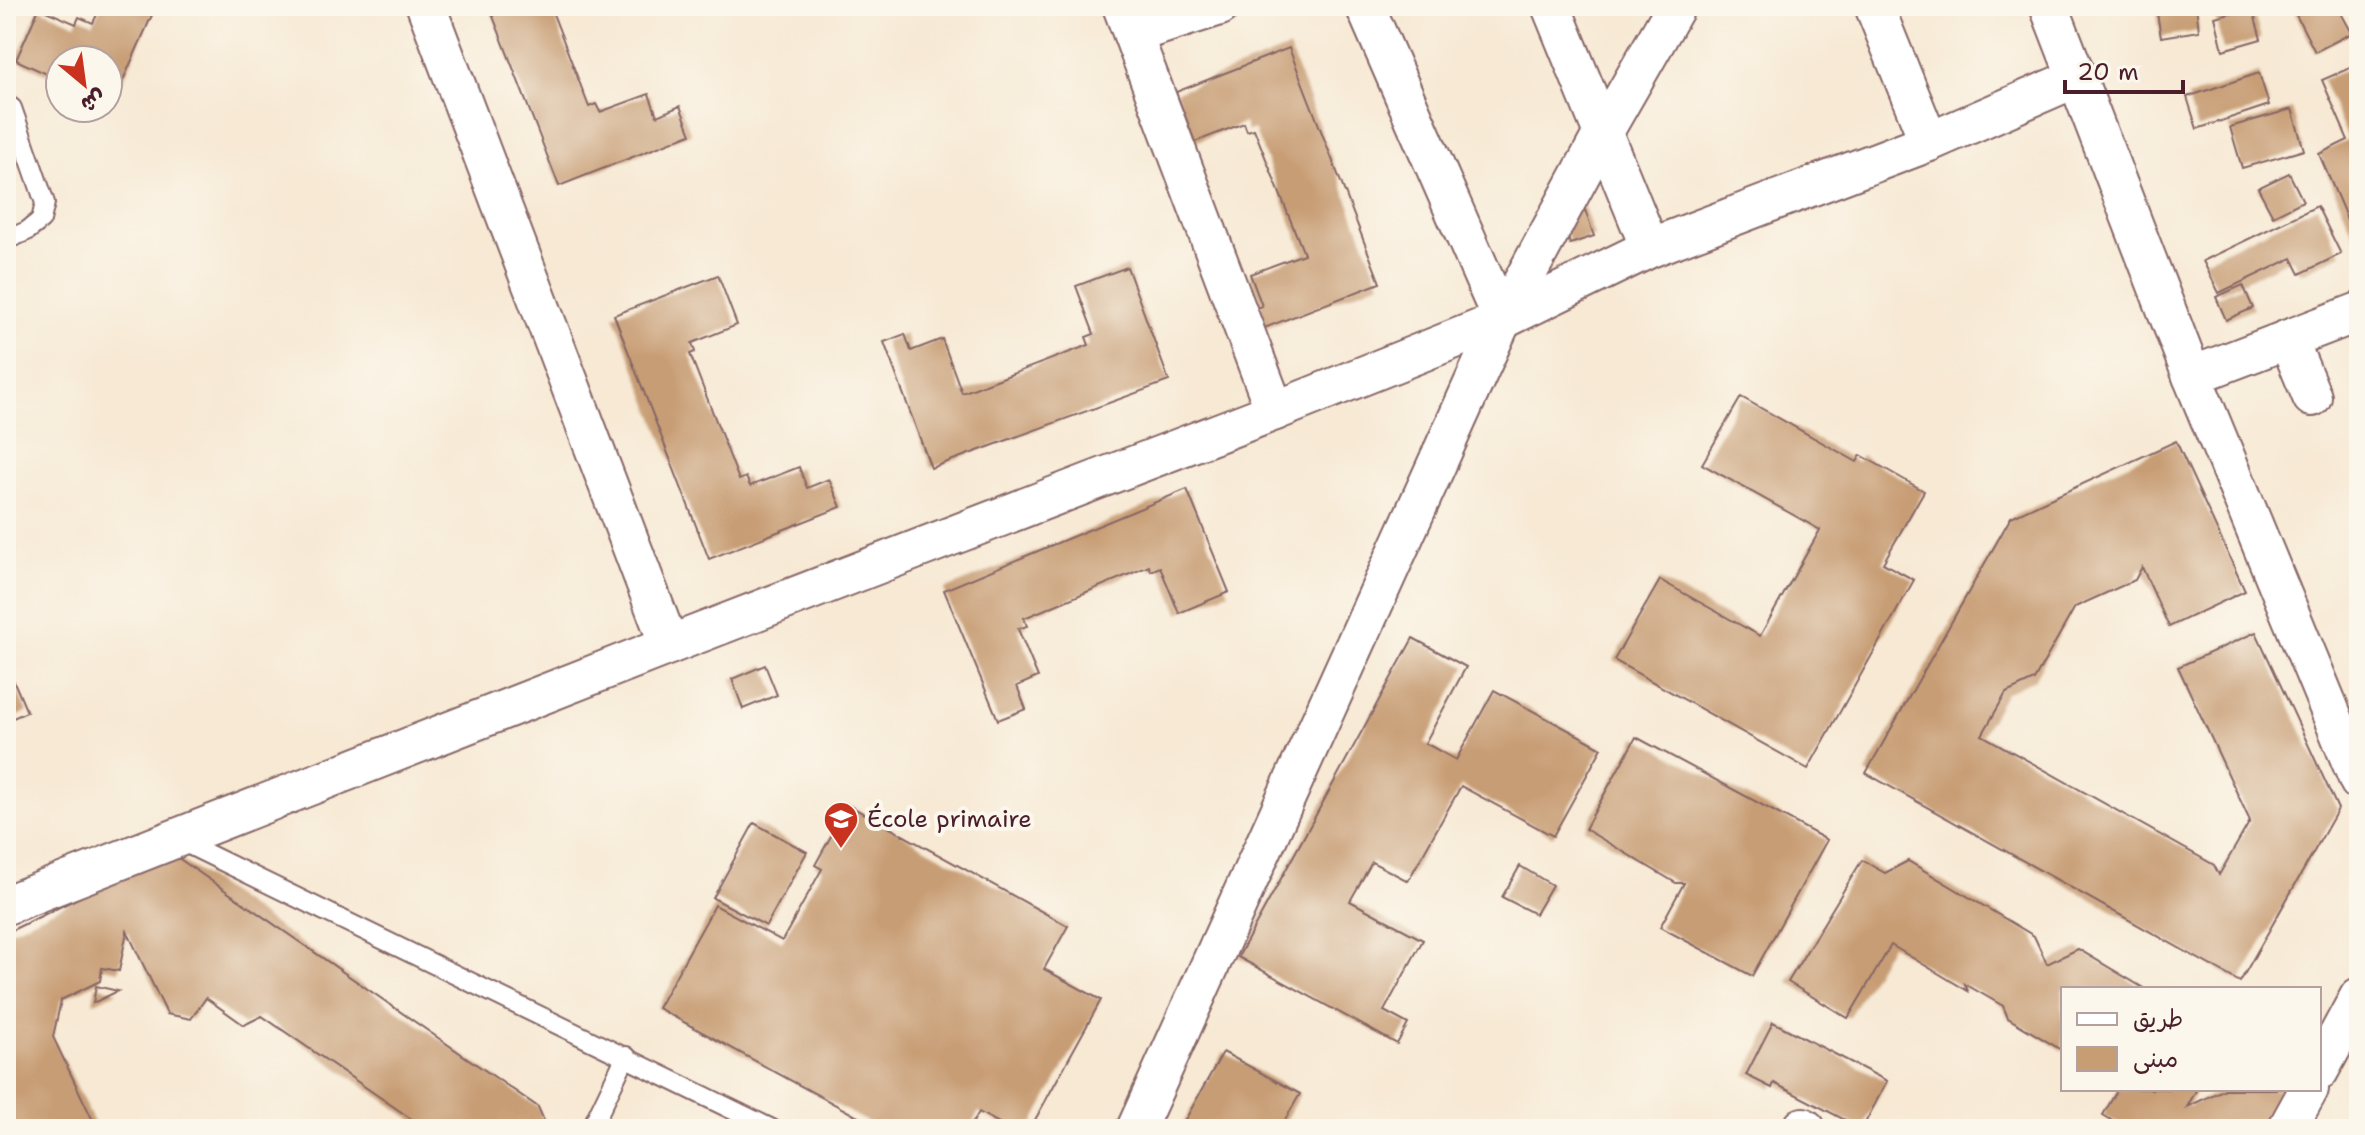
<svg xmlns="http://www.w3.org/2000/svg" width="2365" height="1135" font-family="'Shantell Sans','Playpen Sans Arabic',sans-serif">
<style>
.building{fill:#c79d74}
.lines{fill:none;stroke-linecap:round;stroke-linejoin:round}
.service-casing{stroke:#876666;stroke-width:22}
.minor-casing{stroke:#876666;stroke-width:42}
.service{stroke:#fff;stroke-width:18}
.minor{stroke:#fff;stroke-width:38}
.labels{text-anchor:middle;stroke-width:8;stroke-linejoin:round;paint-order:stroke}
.poi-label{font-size:24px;fill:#4a1f2b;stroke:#fbf7ec;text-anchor:start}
</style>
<rect width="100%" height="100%" fill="#fbf7ec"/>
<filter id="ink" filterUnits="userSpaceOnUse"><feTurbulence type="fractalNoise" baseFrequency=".0125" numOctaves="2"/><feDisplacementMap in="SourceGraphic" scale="16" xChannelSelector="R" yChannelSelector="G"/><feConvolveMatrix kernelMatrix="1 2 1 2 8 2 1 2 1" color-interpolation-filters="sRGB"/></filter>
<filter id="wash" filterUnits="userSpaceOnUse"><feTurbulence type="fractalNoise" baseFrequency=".006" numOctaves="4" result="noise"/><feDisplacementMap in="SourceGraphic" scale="32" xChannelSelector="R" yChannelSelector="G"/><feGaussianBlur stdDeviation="1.8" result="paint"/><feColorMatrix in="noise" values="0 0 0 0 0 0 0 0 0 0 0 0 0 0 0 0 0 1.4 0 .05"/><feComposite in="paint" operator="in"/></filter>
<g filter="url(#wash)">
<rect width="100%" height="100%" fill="#f7e9d4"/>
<g id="blocks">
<g class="building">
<path d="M101 6H156L113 103 108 101V60H60V80L16 60 39 8 76 24 79 17 93 23Z"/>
<path d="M489 6H550L589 107 596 104 600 112 649 94 657 116 680 106 691 134 559 186Z"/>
<path d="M2196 6 2199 31 2161 37 2156 7Z"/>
<path d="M2304 6H2337L2352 33 2315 52 2294 11Z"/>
<path d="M2252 7 2261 39 2223 50 2215 17Z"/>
<path d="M1289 48 1380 283 1254 332 1246 312 1262 306 1250 274 1304 254 1254 129 1247 131 1244 123 1195 142 1176 92Z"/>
<path d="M2359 64V247L2319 154 2348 140 2322 80Z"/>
<path d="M2259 73 2269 105 2197 129 2187 97Z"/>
<path d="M2292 109 2304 150 2242 168 2230 127Z"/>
<path d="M2289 173 2303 201 2273 216 2258 188Z"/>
<path d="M2317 206 2341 254 2300 274 2292 258 2219 293 2203 261Z"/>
<path d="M1584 207 1594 236 1570 244 1561 215Z"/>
<path d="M1127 267 1169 381 931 468 884 342 905 334 911 351 942 339 962 393 1089 345 1086 337 1094 334 1076 286Z"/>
<path d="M718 275 737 325 692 343 695 352 690 354 739 480 746 477 750 486 799 467 807 488 829 479 841 507 709 559 614 315Z"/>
<path d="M2243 285 2253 308 2226 320 2216 297Z"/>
<path d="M1741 397 1857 462 1861 455 1924 491 1883 563 1914 580 1808 769 1614 660 1660 580 1760 636 1820 530 1702 464Z"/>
<path d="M2176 441 2245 591 2169 627 2142 567 2135 580 2075 607 2034 680 2006 693 1982 735 2214 865 2219 875 2250 821 2178 667 2256 632 2338 809 2240 982 1866 773 2011 517Z"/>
<path d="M1187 489 1229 592 1179 613 1160 567 1151 571 1149 566 1024 618 1027 626 1018 629 1038 677 1017 686 1026 709 998 720 944 590Z"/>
<path d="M1413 638 1466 667 1425 743 1456 760 1494 690 1602 748 1553 836 1461 786 1408 881 1372 862 1350 901 1423 940 1384 1011 1408 1024 1397 1044 1238 957Z"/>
<path d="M6 663 27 712 6 721Z"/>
<path d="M765 665 777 695 743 709 732 679Z"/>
<path d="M1636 737 1827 840 1752 976 1660 927 1684 883H1676L1585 829Z"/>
<path d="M848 805 1068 926 1044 969 1101 1000 1030 1129H1010L979 1112 969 1129H880L658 1008 715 905 782 941 822 869 815 865Z"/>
<path d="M754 823 807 852 766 926 713 898Z"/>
<path d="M171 853 538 1107 545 1123 540 1129H426L262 1016 244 1025 206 998 191 1019 167 1014 127 931 119 971 102 968 100 981 61 1000 53 1037 97 1129H9L6 1123V933Z"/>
<path d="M1862 860 1885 873 1908 861 2034 936 2047 964 2078 949 2145 989H2063V1051L2008 1018 2003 1006 1965 984 1968 991 1891 945 1848 1018 1788 982Z"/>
<path d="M1520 866 1552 885 1535 914 1502 897Z"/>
<path d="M96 986 118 991 93 1003Z"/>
<path d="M1773 1022 1887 1081 1862 1129 1774 1083 1772 1088 1746 1075Z"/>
<path d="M1223 1052 1300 1094 1280 1129H1180Z"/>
<path d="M2118 1089H2197L2187 1107 2225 1089H2291L2274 1129H2127L2103 1115Z"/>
</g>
</g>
</g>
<g filter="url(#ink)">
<use href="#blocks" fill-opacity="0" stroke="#876666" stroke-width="2"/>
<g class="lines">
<g class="service-casing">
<g id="service">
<path d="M6 104 12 108 45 203 41 220 27 231 6 240"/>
<path d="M179 840 772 1129"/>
<path d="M591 1129 626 1056"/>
</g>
</g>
<g class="minor-casing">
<g id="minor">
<path d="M1122 6 1275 411"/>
<path d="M1365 6 1502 320"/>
<path d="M1551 6 1650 248"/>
<path d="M1874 6 1929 142"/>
<path d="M2049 6 2192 376 2359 781"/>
<path d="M1133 34 1220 6"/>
<path d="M2288 339 2312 397"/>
<path d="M2192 376 2359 312"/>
<path d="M669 645 1275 411 1502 320 1650 248 1929 142 2076 78"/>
<path d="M6 905 669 645 426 6"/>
<path d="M2319 1071 2359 997"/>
<path d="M1803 1127 1806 1129"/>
<path d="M1136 1129 1502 320 1602 135 1676 6"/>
<path d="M2287 1129 2309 1089"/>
</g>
</g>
<use href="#service" class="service"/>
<use href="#minor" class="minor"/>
</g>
</g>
<defs>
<g id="school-pin" transform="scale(1.8)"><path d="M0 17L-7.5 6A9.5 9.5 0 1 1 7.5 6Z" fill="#c8321e" stroke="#fbf7ec"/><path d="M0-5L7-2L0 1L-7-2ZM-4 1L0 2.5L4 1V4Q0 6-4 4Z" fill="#fff"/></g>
</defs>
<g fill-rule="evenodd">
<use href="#school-pin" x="841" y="819"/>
</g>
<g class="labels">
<g class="poi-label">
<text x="867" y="827">École primaire</text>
</g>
</g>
<rect width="2365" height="1135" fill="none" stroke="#fbf7ec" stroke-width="32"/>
<rect x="2061" y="987" width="260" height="104" fill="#fbf7ec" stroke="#b4a19f" stroke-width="2"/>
<rect x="2077" y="1013" width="40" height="12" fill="#ffffff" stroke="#b4a19f" stroke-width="2"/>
<text x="2133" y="1027" font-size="24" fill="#4a1f2b">طريق</text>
<rect x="2077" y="1047" width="40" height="24" fill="#c79d74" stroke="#b4a19f" stroke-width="2"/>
<text x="2133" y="1067" font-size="24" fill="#4a1f2b">مبنى</text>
<g transform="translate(84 84) rotate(151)"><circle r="38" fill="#fbf7ec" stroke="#b4a19f" stroke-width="2"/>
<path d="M0-6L14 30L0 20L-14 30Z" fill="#c8321e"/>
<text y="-12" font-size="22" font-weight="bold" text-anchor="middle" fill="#4a1f2b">ش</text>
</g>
<path d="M2065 80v12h118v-12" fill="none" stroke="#4a1f2b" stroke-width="4"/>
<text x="2077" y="80" font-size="24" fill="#4a1f2b" stroke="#fbf7ec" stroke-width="6" paint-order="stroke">20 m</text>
</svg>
